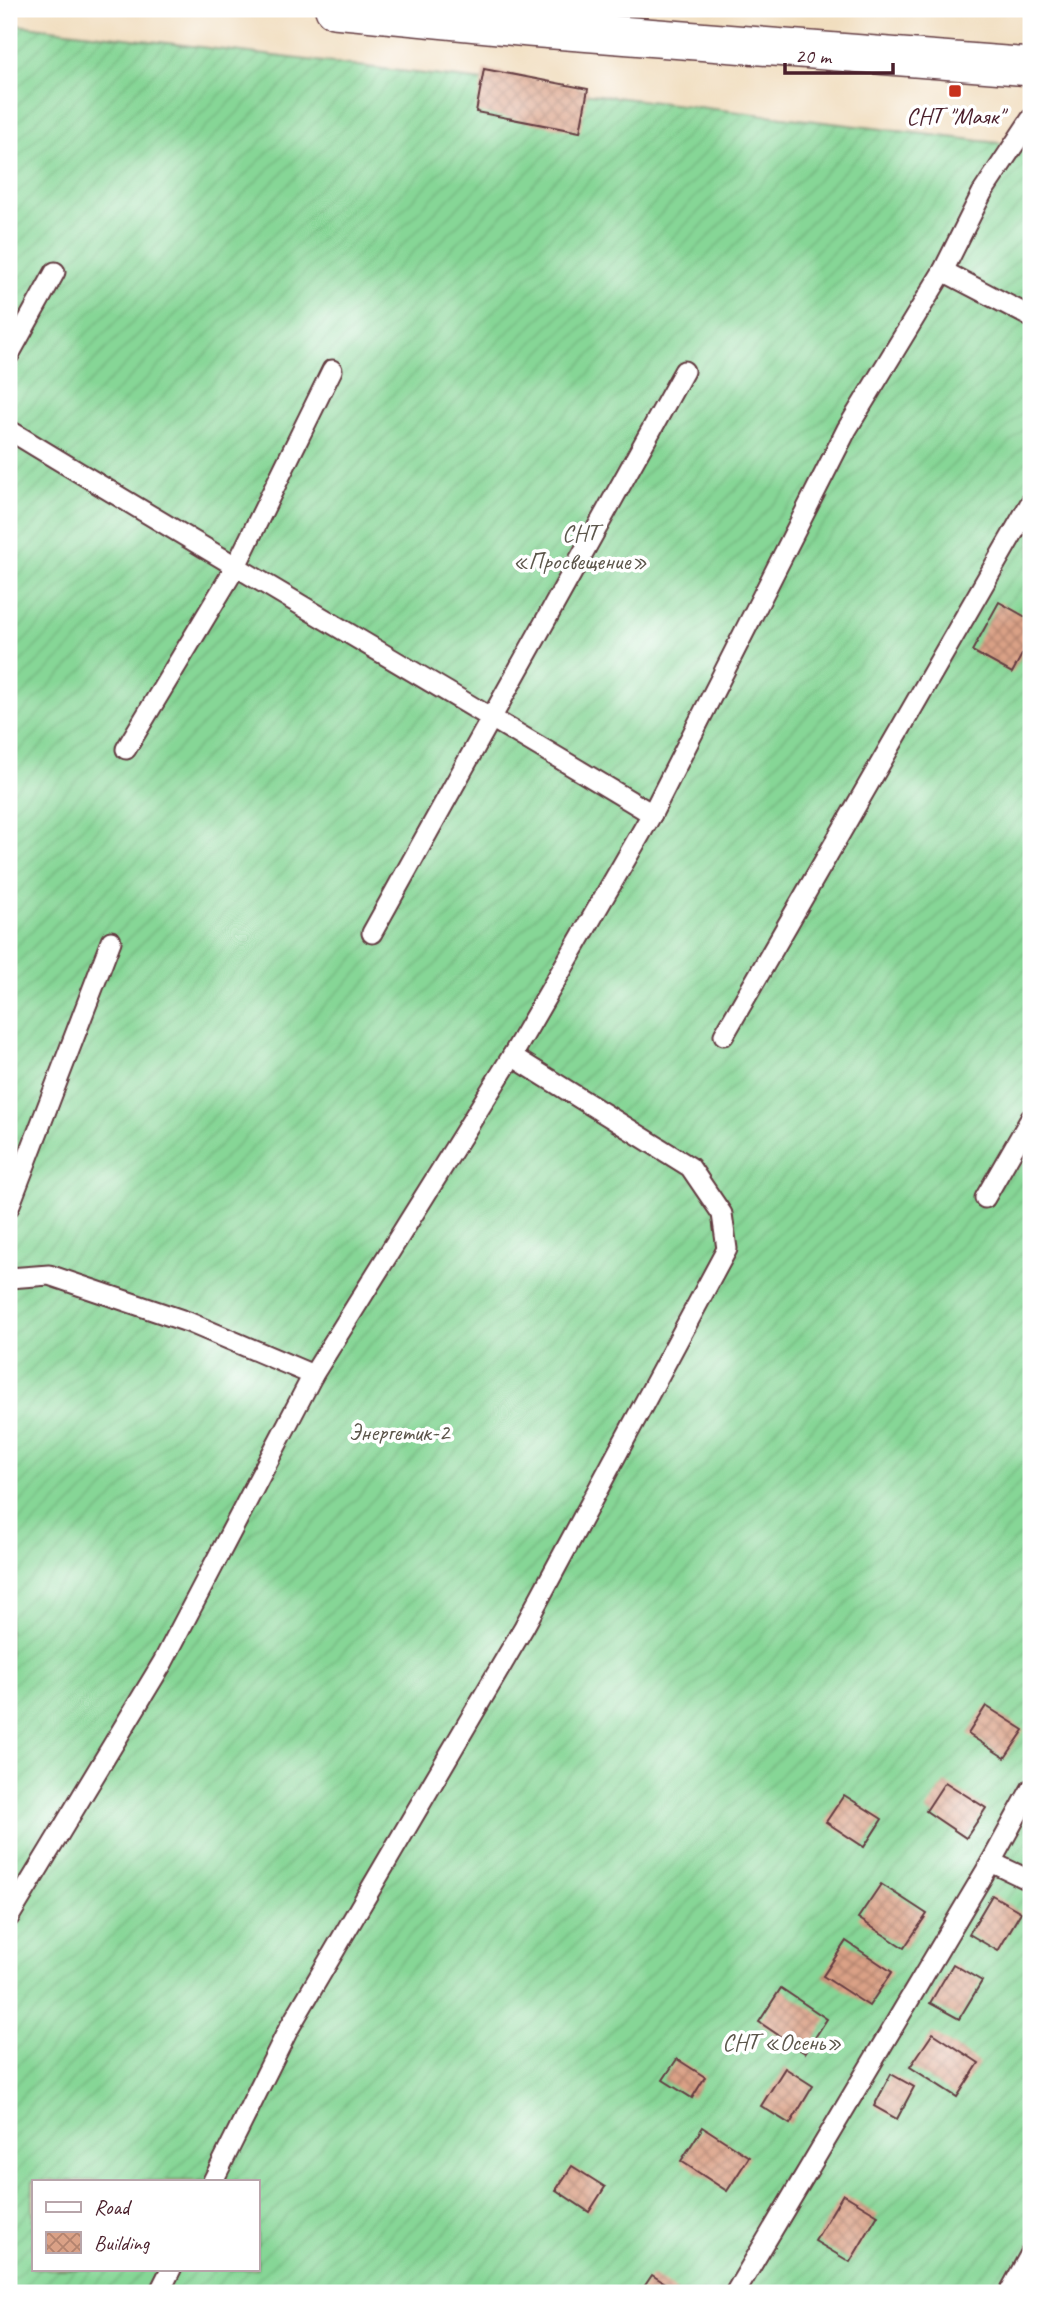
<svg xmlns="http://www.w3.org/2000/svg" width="1040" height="2302" font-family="Caveat,sans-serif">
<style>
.garden{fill:url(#garden-furrows);stroke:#687a60;stroke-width:2;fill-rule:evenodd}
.building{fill:url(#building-cross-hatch)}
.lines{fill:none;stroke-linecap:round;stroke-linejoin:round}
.service-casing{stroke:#633b41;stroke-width:23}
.minor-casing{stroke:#633b41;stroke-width:40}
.service{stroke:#fff;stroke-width:19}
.minor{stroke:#fff;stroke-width:37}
.poi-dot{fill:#c8321e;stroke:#fff;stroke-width:2.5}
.labels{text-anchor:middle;stroke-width:7;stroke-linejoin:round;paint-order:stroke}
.poi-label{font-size:24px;fill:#4a1f2b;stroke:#fff}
.park-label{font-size:24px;fill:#5c564b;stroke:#fff}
</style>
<defs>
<pattern id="garden-furrows" width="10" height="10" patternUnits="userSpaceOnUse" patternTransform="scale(1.75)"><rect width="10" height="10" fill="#86d696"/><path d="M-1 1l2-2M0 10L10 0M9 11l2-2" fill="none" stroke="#75b781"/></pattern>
<pattern id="building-cross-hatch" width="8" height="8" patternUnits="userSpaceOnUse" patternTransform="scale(1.75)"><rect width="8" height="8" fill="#daa186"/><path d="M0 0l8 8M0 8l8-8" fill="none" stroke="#b3836e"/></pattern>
</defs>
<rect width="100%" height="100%" fill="#fff"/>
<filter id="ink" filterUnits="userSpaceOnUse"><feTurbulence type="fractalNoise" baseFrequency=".0143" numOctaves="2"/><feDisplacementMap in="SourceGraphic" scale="14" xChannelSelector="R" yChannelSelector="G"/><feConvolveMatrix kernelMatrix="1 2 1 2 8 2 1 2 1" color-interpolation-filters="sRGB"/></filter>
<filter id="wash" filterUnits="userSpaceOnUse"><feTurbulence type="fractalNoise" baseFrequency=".00686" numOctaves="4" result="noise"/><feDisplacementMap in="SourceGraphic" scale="28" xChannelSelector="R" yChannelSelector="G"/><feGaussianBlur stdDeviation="1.57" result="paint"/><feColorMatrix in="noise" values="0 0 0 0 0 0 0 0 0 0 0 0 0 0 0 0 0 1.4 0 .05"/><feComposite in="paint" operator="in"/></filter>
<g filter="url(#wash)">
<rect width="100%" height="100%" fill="#f0dcbb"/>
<path class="garden" d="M9 24 1031 147V2293H9ZM33 2181H257V2269H33Z"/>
<g id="blocks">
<g class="building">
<path d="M484 69 588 89 580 132 476 112Z"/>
<path d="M999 602 1031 620V638L1012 673 972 651Z"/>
<path d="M986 1706 1024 1730 1005 1758 968 1734Z"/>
<path d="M945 1782 986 1808 966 1838 926 1811Z"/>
<path d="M844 1795 882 1819 864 1847 826 1822Z"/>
<path d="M881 1884 927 1914 904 1948 858 1918Z"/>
<path d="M992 1895 1021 1912 998 1951 969 1934Z"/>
<path d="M846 1941 892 1972 869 2006 823 1976Z"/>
<path d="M953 1964 982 1981 959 2019 930 2003Z"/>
<path d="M781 1988 827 2019 805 2053 759 2022Z"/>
<path d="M933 2033 979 2063 957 2097 910 2067Z"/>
<path d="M677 2059 705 2077 692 2098 663 2080Z"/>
<path d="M785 2068 813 2086 790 2124 761 2106Z"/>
<path d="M891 2074 914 2087 897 2119 874 2106Z"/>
<path d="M703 2127 749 2157 727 2191 681 2161Z"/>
<path d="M572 2166 605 2187 589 2212 556 2190Z"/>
<path d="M843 2194 878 2215 850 2262 815 2241Z"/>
<path d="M652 2275 677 2291 676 2293H640Z"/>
</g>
</g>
</g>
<g filter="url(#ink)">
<use href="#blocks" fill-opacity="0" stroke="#633b41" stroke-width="2"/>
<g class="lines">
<g class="service-casing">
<g id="service">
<path d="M943 271 1031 317"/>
<path d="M9 355 55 272"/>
<path d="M9 430C222 560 438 685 652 814"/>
<path d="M126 749 235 568 332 370"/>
<path d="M372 933 684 371"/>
<path d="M724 1035 1031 502"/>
<path d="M985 1198 1031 1118"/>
<path d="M9 1207 111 941"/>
<path d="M9 1278 49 1275 188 1322 313 1375"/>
<path d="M991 1862 1031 1881"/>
<path d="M9 1917 163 1662 313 1375 512 1056 652 814 847 429 943 271 982 193 1031 119"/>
<path d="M213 2181 288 2030 524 1627 727 1249 722 1214 690 1167 512 1056"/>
<path d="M159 2293 171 2269"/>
<path d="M735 2293 991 1862 1031 1789"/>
<path d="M1009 2293 1031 2253"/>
</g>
</g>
<g class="minor-casing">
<path id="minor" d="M334 9 529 28 1031 67"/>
</g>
<use href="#service" class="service"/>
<use href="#minor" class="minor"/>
</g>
</g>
<rect class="poi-dot" x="948" y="84" width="14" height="14" rx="3.5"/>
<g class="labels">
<g class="poi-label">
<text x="955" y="124">СНТ "Маяк"</text>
</g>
<g class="park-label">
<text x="580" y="541">СНТ<tspan x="580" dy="28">«Просвещение»</tspan></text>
<text x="399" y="1440">Энергетик-2</text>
<text x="782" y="2050">СНТ «Осень»</text>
</g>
</g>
<rect width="1040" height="2302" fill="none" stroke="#fff" stroke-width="35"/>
<rect x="32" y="2180" width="228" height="91" fill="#ffffff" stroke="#b7a5aa" stroke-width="2"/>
<rect x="46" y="2202" width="35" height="10" fill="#ffffff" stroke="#b7a5aa" stroke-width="2"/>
<text x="94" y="2214" font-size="21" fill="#4a1f2b">Road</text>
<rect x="46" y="2232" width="35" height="21" fill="url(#building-cross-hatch)" stroke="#b7a5aa" stroke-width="2"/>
<text x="94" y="2250" font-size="21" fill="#4a1f2b">Building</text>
<path d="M785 63v10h108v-10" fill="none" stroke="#4a1f2b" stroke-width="3.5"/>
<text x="795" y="63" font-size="21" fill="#4a1f2b" stroke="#ffffff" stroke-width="5" paint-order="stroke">20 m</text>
</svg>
